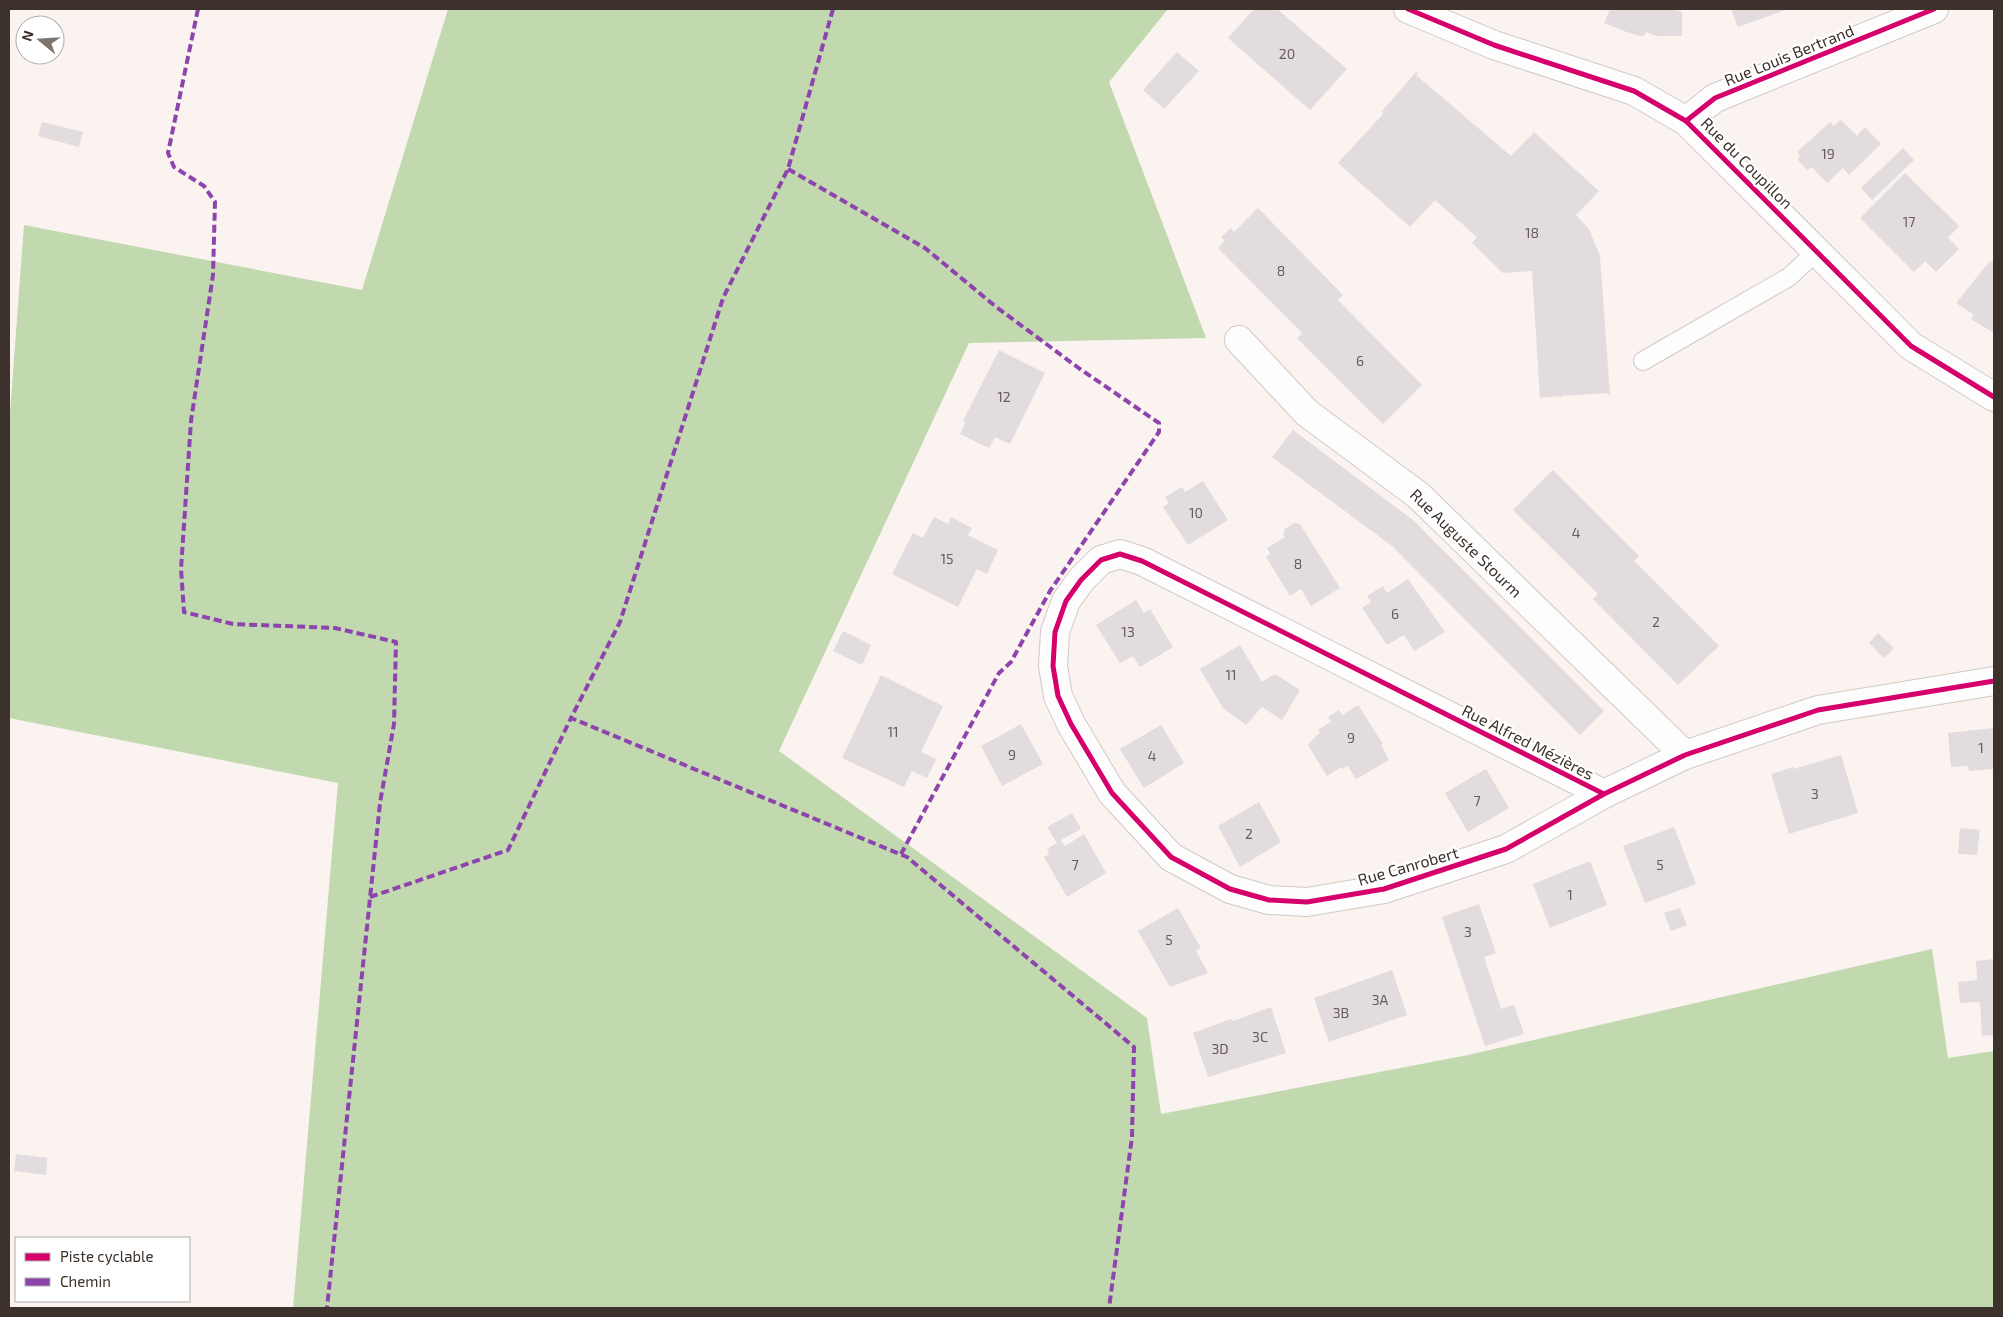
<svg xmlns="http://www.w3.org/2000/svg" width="2003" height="1317" font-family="'Exo 2',sans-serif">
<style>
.forest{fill:#c2d8af}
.building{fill:#e2dcdf}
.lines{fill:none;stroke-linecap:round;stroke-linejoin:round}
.lane-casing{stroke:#d1c9c5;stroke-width:20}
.street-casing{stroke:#d1c9c5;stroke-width:30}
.lane{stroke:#fefdfd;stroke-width:18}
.street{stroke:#fefdfd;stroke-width:28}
.quiet{stroke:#8e44ad;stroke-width:4;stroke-dasharray:8 4;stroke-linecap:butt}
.cycleway-casing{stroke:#fff;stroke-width:8}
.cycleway{stroke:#d6006c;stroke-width:5}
.labels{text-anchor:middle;stroke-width:4.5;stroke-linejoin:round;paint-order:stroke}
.number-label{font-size:14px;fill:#665c59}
.street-label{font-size:16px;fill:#3c312b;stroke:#fff}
</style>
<rect width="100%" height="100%" fill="#faf3f0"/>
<path class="forest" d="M448 9H1168L1109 82 1206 338 969 343 779 751 1147 1018 1161 1114 1468 1055 1932 949 1948 1058 1994 1051V1308H293L338 783 9 718V426L24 225 362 290Z"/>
<g class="building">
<path d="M1254 9H1277L1347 69 1310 110 1228 38Z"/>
<path d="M1610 9H1673L1682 12V36H1660L1659 37 1646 32 1644 36H1639L1624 31 1604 23Z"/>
<path d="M1731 9H1788L1738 27Z"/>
<path d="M1177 52 1199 71 1164 109 1143 90Z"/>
<path d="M1416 72 1418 73 1416 75 1511 156 1534 132 1599 191 1576 215 1589 229 1600 256 1610 395H1608V393L1561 396V398L1559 396 1540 398 1532 271 1503 273 1472 243 1477 237 1435 200 1410 227 1338 163 1383 114 1382 111Z"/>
<path d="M1841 120 1857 136 1865 127 1881 144 1849 175 1843 168 1827 183 1812 167 1807 170 1798 160 1800 155 1797 152 1830 122 1834 126Z"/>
<path d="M42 122 83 132 79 147 38 136Z"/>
<path d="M1903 148 1914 160 1872 200 1861 188Z"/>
<path d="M1905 173 1959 226 1948 238 1959 249 1936 272 1925 261 1914 272 1860 218Z"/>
<path d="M1258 208 1343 295 1338 300 1422 385 1383 424 1297 338 1302 333 1218 248 1225 241 1221 237 1231 228 1234 232Z"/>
<path d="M1990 261 1994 263V333L1971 319 1974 315 1956 303Z"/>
<path d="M999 350 1045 373 1010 444 995 437 989 448 960 434 966 422 963 421Z"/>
<path d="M1293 430 1413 520 1604 711 1580 735 1392 546 1272 457Z"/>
<path d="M1553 470 1639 556 1634 561 1719 646 1678 685 1593 599 1598 594 1513 510Z"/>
<path d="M1203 481 1228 520 1188 545 1163 507 1169 503 1165 497 1182 487 1185 492Z"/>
<path d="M934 517 948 524 951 517 972 528 968 535 998 550 987 574 977 569 958 607 892 574 913 533 923 538Z"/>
<path d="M1294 523 1300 524 1340 588 1311 606 1301 589 1290 596 1266 557 1270 554 1267 548 1285 537 1283 535 1285 529Z"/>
<path d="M1408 579 1445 632 1414 651 1404 635 1387 645 1362 608 1371 602 1367 596 1383 586 1387 593Z"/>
<path d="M1136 600 1144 613 1150 609 1173 647 1140 667 1133 656 1120 663 1096 625Z"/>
<path d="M843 631 871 645 862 665 833 651Z"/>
<path d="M1878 633 1894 648 1884 658 1869 643Z"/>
<path d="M1240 645 1262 682 1275 674 1300 690 1282 720 1262 707 1246 725 1223 708 1200 669Z"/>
<path d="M881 675 943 706 921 752 936 759 927 778 912 771 904 787 842 758Z"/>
<path d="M1358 705 1383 744 1381 745 1389 760 1356 779 1348 766 1342 769 1341 767 1327 776 1308 745 1320 732 1318 730 1331 722 1328 717 1339 710 1342 715Z"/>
<path d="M1021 724 1043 764 1002 786 981 746Z"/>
<path d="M1161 725 1184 763 1144 788 1120 749Z"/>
<path d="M1994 728V769L1969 771 1968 766 1951 767 1948 733Z"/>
<path d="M1841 755 1858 813 1789 834 1771 774 1793 767 1794 769Z"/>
<path d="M1486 769 1509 808 1468 832 1445 793Z"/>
<path d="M1259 802 1281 842 1240 867 1218 826Z"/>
<path d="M1072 813 1081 829 1061 840 1065 846 1084 834 1106 873 1067 897 1044 857 1049 854 1047 849 1057 843 1047 827Z"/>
<path d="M1674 827 1696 884 1645 903 1623 846Z"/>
<path d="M1960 828 1980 830 1977 855 1958 854Z"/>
<path d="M1590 861 1607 905 1550 928 1533 884Z"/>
<path d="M1479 904 1496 953 1484 957 1501 1009 1514 1005 1524 1034 1485 1046 1442 917Z"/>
<path d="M1178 908 1201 948 1196 951 1208 973 1170 987 1138 931Z"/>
<path d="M1680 908 1687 925 1671 931 1664 913Z"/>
<path d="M1994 959V1035L1982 1036 1980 1002 1960 1003 1958 982 1977 980 1976 961Z"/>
<path d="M1392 970 1407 1015 1329 1042 1314 998Z"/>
<path d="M1271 1007 1286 1053 1208 1077 1193 1033 1231 1019 1233 1021Z"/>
<path d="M16 1154 47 1158 46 1175 14 1171Z"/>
</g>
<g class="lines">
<g class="lane-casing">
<path id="lane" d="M1643 361 1789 277 1817 251"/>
</g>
<g class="street-casing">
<g id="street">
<path d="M1408 9 1494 45 1634 91 1686 121 1911 346 1994 397"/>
<path d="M1686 121 1715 98 1934 9"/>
<path d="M1239 340 1307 413 1418 495 1685 755"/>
<path d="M1604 794 1506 849 1384 889 1307 902 1269 900 1230 889 1171 857 1112 793 1071 724 1058 696 1053 666 1055 632 1066 601 1081 580 1101 560 1120 554 1142 561 1604 794 1685 755 1818 710 1994 681"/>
</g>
</g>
<use href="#lane" class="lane"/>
<use href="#street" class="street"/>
<g class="quiet">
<path d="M198 9 168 153 174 167 204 186 215 202 213 275 191 421 181 569 184 612 233 624 335 628 396 642 394 724 380 803 327 1308"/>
<path d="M833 9 788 169 723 298 620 622 571 718 907 857 1134 1047 1132 1137 1109 1308"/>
<path d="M788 169 925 248 995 306 1080 369 1159 423V432L1050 591 1011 662 999 673 901 854"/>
<path d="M370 897 508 850 571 718"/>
</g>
<g class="cycleway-casing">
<g id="cycleway">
<path d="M1408 9 1494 45 1634 91 1686 121 1911 346 1994 397"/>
<path d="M1686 121 1715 98 1934 9"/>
<path d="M1604 794 1506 849 1384 889 1307 902 1269 900 1230 889 1171 857 1112 793 1071 724 1058 696 1053 666 1055 632 1066 601 1081 580 1101 560 1120 554 1142 561 1604 794 1685 755 1818 710 1994 681"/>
</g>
</g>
<use href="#cycleway" class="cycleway"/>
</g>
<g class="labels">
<g class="number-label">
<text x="1287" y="59">20</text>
<text x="1828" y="159">19</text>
<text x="1909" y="227">17</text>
<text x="1532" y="238">18</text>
<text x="1281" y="276">8</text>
<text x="1360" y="366">6</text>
<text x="1004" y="402">12</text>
<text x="1196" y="518">10</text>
<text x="1576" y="538">4</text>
<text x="947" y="564">15</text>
<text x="1298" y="569">8</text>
<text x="1395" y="619">6</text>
<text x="1656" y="627">2</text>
<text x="1128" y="637">13</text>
<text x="1231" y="680">11</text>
<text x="893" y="737">11</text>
<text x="1351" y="743">9</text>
<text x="1981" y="753">1</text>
<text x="1012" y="760">9</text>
<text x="1152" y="761">4</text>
<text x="1815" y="799">3</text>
<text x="1477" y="806">7</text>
<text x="1249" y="839">2</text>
<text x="1075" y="870">7</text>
<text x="1660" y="870">5</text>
<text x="1570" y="900">1</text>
<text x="1468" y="937">3</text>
<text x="1169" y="945">5</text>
<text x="1380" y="1005">3A</text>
<text x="1341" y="1018">3B</text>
<text x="1260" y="1042">3C</text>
<text x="1220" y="1054">3D</text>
</g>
<g class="street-label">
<text transform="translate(1789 55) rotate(-22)" y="6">Rue Louis Bertrand</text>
<text transform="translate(1747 163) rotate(45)" y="6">Rue du Coupillon</text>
<text transform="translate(1466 543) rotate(44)" y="6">Rue Auguste Stourm</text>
<text transform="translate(1528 742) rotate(27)" y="6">Rue Alfred Mézières</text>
<text transform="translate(1408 866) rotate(-16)" y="6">Rue Canrobert</text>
</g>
</g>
<rect width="2003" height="1317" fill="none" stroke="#3c312b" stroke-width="20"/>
<rect x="15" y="1237" width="175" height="65" fill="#ffffff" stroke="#b1adaa"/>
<rect x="25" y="1253" width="25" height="8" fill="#d6006c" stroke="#b1adaa"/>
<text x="60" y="1262" font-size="15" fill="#3c312b">Piste cyclable</text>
<rect x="25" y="1278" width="25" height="8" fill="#8e44ad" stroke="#b1adaa"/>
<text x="60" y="1287" font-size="15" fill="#3c312b">Chemin</text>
<g transform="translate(40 40) rotate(288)"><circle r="24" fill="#ffffff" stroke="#b1adaa"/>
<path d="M0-4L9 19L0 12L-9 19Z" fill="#7e7570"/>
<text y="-8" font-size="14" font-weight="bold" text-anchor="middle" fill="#3c312b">N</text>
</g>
</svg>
